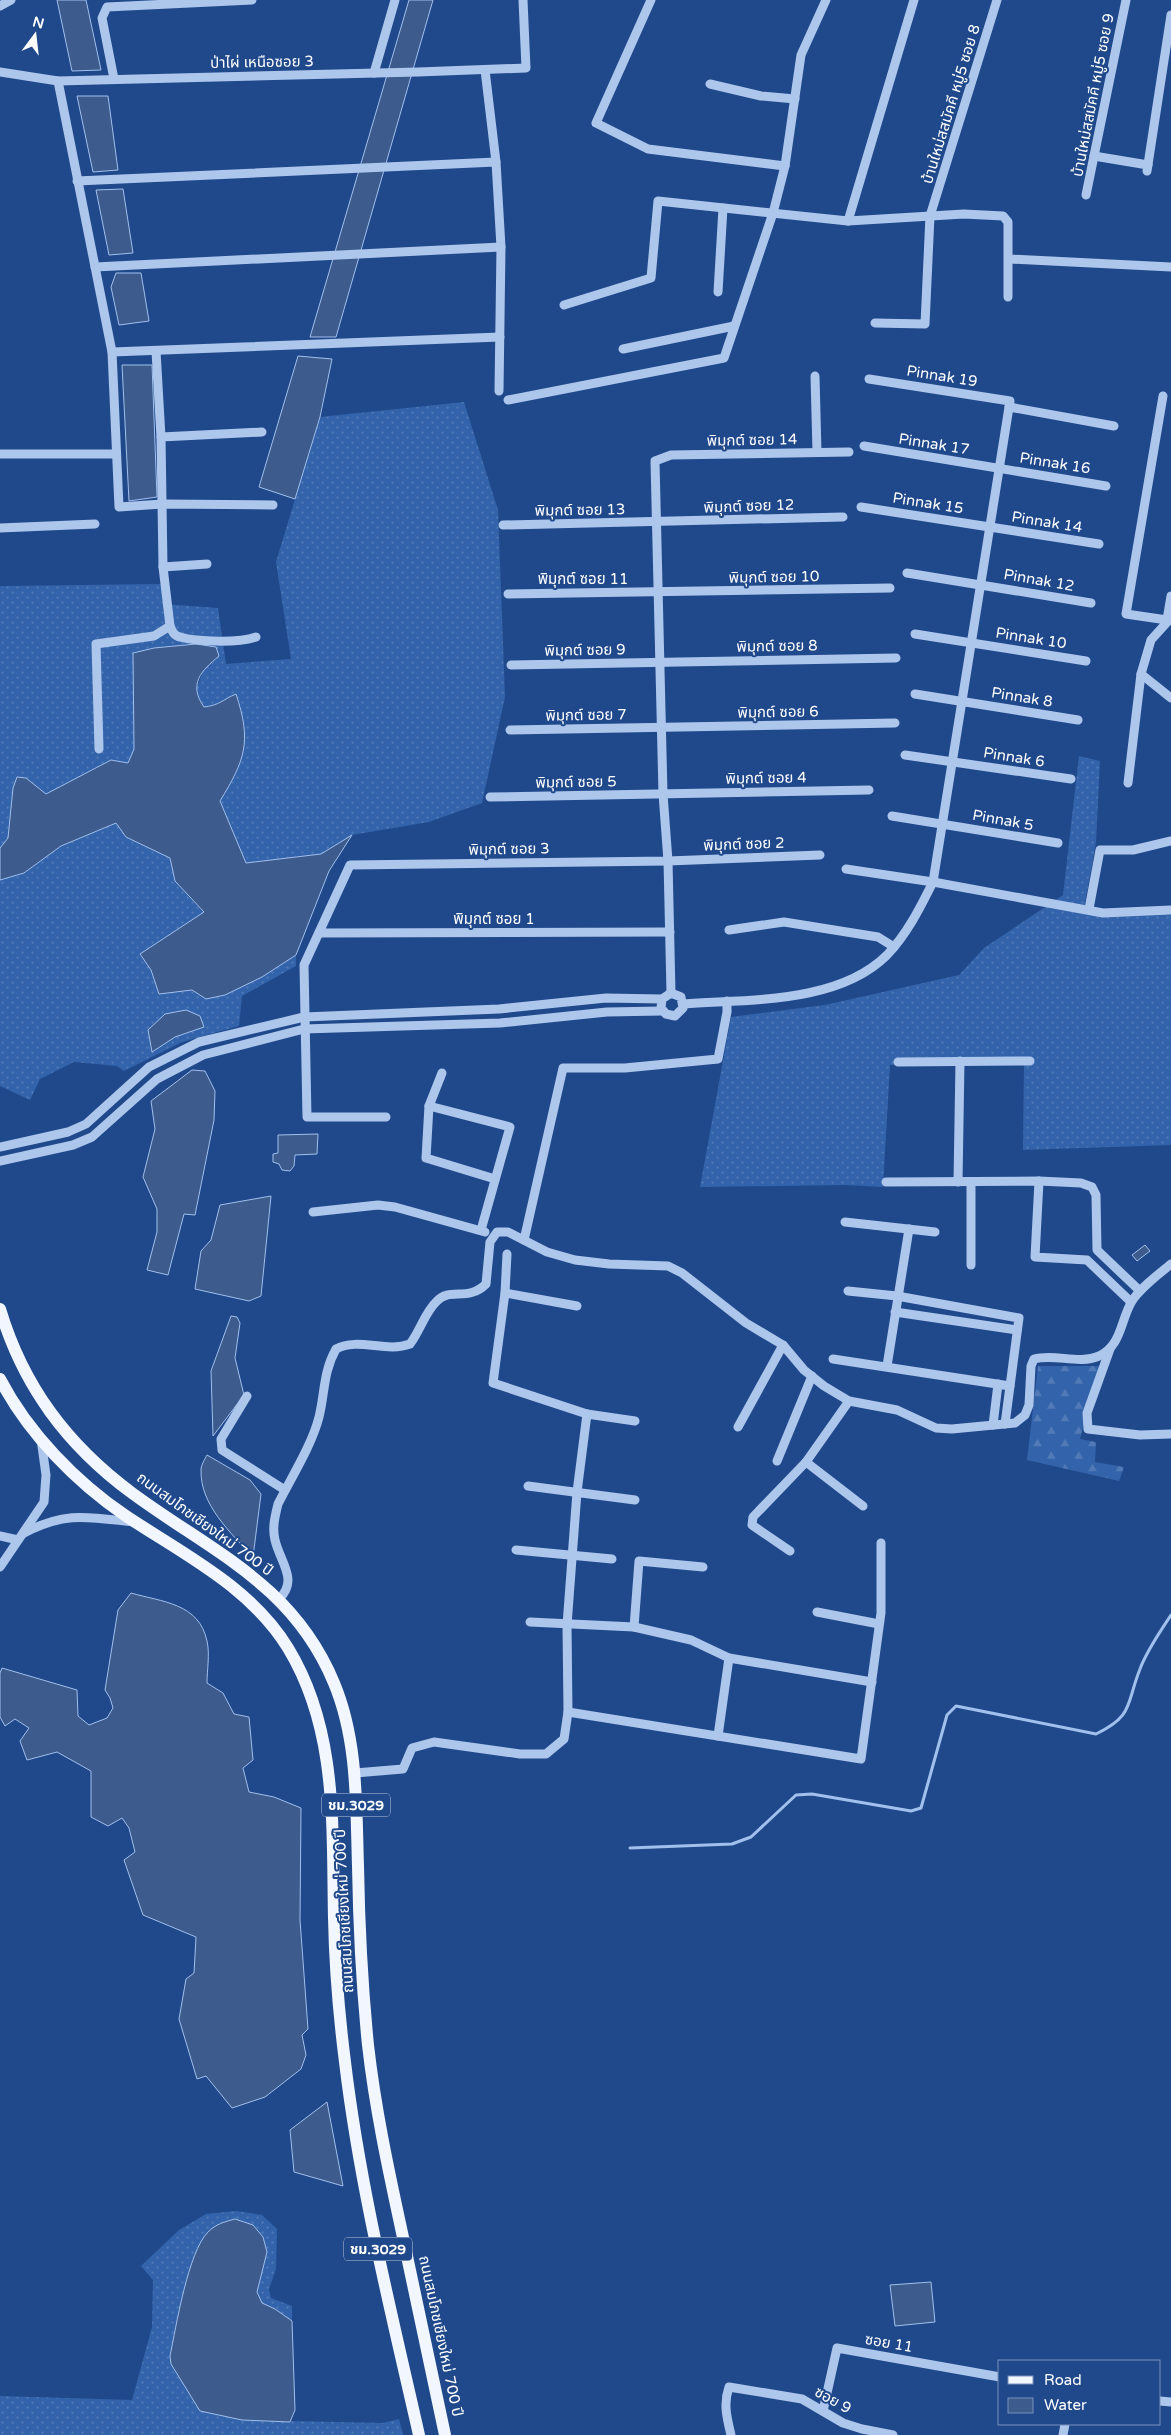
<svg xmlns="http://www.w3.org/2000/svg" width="1171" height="2435" font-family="'Varela Round','Noto Sans Thai',sans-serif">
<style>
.grass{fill:url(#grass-dots)}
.forest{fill:url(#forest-firs)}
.water{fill:#3d5b8c;stroke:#a1c0ed}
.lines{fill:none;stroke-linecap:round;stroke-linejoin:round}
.stream{stroke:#a1c0ed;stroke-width:3}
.minor{stroke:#adc6ec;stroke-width:9}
.major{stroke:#f2f6ff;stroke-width:12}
.labels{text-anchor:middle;stroke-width:4;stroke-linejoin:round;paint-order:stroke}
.shield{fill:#20498c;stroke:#bcc8dc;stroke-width:1}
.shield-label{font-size:14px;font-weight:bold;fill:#fff}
.street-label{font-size:15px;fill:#fff;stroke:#20498c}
</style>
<defs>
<pattern id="grass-dots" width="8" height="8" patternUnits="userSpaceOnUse" patternTransform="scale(1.25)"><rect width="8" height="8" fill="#3363aa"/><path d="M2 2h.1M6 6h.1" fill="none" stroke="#527ab7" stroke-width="1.8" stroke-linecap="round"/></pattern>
<pattern id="forest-firs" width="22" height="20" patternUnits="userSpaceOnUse" patternTransform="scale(1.25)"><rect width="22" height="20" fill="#3363aa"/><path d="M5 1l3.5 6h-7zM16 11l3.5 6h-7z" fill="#527ab7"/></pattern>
</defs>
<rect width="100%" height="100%" fill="#20498c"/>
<g class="grass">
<path d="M464 402 498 510 505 697 482 803 429 822 352 835 321 854 246 863 220 801C245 760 251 742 236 695 222 699 221 705 203 707L197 698V687L204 669 196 644 154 648 133 653 134 749 128 763 111 760 46 794 26 778 13 788 8 838 0 848V586L161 584 164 604 218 608 226 664 291 659 276 562 320 417Z"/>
<path d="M1079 756 1100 761 1096 842 1083 914 1171 915V1145L1023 1150 1024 1064 890 1065 883 1187 845 1185 700 1187 731 1017 825 1005 959 975 984 948 1063 895Z"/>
<path d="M116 823 126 837 170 858 175 881 204 913 140 954 151 970 159 993 192 990 225 995 262 977 296 955V966L242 996 239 1026 182 1042 124 1071 117 1066 74 1062 40 1079 30 1100 0 1086V880L24 873 61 846Z"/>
<path d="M236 2211 262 2215 277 2229 276 2269 269 2289 271 2298 292 2306V2321L275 2309 262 2303 257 2292 267 2252 263 2237 253 2225 235 2219 187 2278 170 2356 242 2420 383 2423 399 2419 403 2435H0V2396L132 2400 152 2327 153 2280 141 2266 179 2230 206 2214Z"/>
</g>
<path class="forest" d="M1038 1366H1099L1080 1439 1096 1442 1095 1462 1124 1467 1119 1481 1027 1460Z"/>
<g class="water">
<path d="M57 0H86L101 70 72 71Z"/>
<path d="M409 0H433L336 337H310Z"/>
<path d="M77 96H108L118 170 93 172Z"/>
<path d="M123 189 133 253 109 255 96 190Z"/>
<path d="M116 273H141L149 321 119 325 111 287Z"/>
<path d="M298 356 332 359 320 417 295 499 259 487Z"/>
<path d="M122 365H152L157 497 129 501Z"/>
<path d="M196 644 216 647 219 656C201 671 188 684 204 707 220 705 222 700 236 694 252 742 245 760 220 801L246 863 321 854 352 835 329 871 296 955 262 977 225 995 206 999 192 990 159 994 151 970 140 954 204 912 175 881 170 858 126 837 116 823 61 846 24 873 0 880V848L8 838 13 788 17 777 26 778 46 794 111 760 128 763 134 749 133 653 154 648Z"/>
<path d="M186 1010 200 1016 204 1027 175 1037 152 1052 148 1030 165 1014Z"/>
<path d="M192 1070 205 1071 215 1091 214 1120 195 1215 184 1214 168 1275 147 1270 157 1232V1209L143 1177 155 1129 151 1101Z"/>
<path d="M318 1134 317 1154 295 1155 294 1166 290 1171 282 1170 279 1164 273 1162V1154L278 1153V1135Z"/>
<path d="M271 1196 261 1296 249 1301 195 1289 201 1251 211 1240 220 1205Z"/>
<path d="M1145 1245 1150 1251 1137 1261 1132 1255Z"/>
<path d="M231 1316 237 1317 240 1323 235 1358 244 1395 213 1436 211 1371Z"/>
<path d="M207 1455 250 1480 261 1494 253 1557C231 1533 200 1505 201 1470 201 1465 205 1459 207 1455Z"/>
<path d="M131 1593C162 1602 199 1603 207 1641 210 1654 207 1670 207 1683L223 1693 234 1714 249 1717 253 1760 243 1768 249 1792 274 1797 301 1808 300 1920 308 2029 302 2035 306 2055 301 2069 265 2097 232 2108 206 2076 197 2079 179 2019 186 1979 194 1973 196 1937 143 1915 124 1860 135 1852 129 1828 122 1818 108 1826 91 1817V1771L57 1752 27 1760 20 1741 29 1728 15 1719 5 1726 0 1717V1673L2 1668 77 1690 78 1716 89 1725 107 1718 113 1708 110 1698 105 1690 118 1610Z"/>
<path d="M327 2102 343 2186 294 2172 290 2130Z"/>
<path d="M235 2219 253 2225 263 2237 267 2252 257 2292 262 2303 275 2309 292 2321 295 2410 290 2422 242 2420 200 2411 171 2364 170 2356C176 2327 188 2252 208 2232 216 2224 224 2222 235 2219Z"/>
<path d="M931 2282 935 2322 895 2326 890 2285Z"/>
</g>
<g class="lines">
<path class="stream" d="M630 1848 732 1844 751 1837 796 1795 812 1794 911 1811 921 1808 947 1715 956 1706 1096 1734C1134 1716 1126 1704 1140 1669 1147 1650 1160 1632 1171 1615"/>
<g class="minor">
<path d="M651 0 596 123 648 149 785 166"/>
<path d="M0 6 11 0"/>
<path d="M485 70 496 162 501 247 499 391"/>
<path d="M0 72 58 81 418 72 526 68 523 0"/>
<path d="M374 73 395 0"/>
<path d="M114 79 102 18 107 7 252 0"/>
<path d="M58 81 112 352 119 507 162 504 273 505"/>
<path d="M710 84 761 96 795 99"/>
<path d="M1094 156 1148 165"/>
<path d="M1147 171 1171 15"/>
<path d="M77 181 496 162"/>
<path d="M1086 195 1126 0"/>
<path d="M848 221 914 0"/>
<path d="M1009 259 1171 267"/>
<path d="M95 267 501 247"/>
<path d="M718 292 723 208"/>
<path d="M564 305 651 278 658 201 848 221 964 214 1003 216 1008 222V297"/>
<path d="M875 323 925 324 930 216 997 0"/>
<path d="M623 349 734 326"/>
<path d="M156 351 161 437 163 567"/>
<path d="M112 352 500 337"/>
<path d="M815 376 817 452"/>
<path d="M1163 396 1126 614 1167 620 1171 596"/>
<path d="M508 400 724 358 773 213 785 166 801 55 826 0"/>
<path d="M1009 407 1114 426"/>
<path d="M161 437 262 432"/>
<path d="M864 446 1106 486"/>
<path d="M0 454H116"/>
<path d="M861 507 1099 544"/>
<path d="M503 525 843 517"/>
<path d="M0 528 95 524"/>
<path d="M207 564 163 567 170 626C172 631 174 636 180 637 197 642 239 643 256 637"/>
<path d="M907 573 1091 603"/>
<path d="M508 594 890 588"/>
<path d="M1170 619 1151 640 1141 674 1171 698"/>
<path d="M915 634 1086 661"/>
<path d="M511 665 896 658"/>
<path d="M915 694 1078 720"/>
<path d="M510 730 895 723"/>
<path d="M99 749 96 644 154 636 170 626"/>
<path d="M905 755 1071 779"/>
<path d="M1128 783 1141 674"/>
<path d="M490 797 869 790"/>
<path d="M892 816 1058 843"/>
<path d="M846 869 933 882 1103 913 1171 910"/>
<path d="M1089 909 1100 850H1133L1171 841"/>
<path d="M729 930 784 922 878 937 894 947"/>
<path d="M319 933 670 932"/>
<path d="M671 993 668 861 663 794 655 461 671 455 849 452"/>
<path d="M684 1004C748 999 838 1004 887 955 907 934 920 908 933 882L1010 401 869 379"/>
<path d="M898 1062 1030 1061"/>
<path d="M442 1073 429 1106 426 1158 495 1179"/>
<path d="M429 1106 510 1127 481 1230"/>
<path d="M386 1117H307L304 965 350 865 668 861 820 855"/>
<path d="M0 1147 68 1132 86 1124 149 1067 199 1042 304 1017 499 1009 606 998 662 999 671 993 681 997 683 1008 675 1016 666 1014 661 1008 662 999"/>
<path d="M0 1161 73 1145 92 1137 157 1079 203 1055 304 1029 500 1023 607 1012 662 1011"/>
<path d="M1039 1181 1035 1257 1087 1260 1131 1302"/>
<path d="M886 1182 1039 1181 1081 1183 1092 1187 1096 1195 1097 1250 1140 1291"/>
<path d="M958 1182 960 1061"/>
<path d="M971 1182V1265"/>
<path d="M313 1212 378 1205 395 1207 485 1232"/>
<path d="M845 1222 935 1232"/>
<path d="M524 1240 563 1068H625L718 1059 727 1012V1001"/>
<path d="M507 1254 505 1293 493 1383 587 1414 635 1421"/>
<path d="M848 1291 897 1296 1019 1318 1005 1424"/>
<path d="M505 1293 577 1306"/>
<path d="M895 1312 1017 1330"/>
<path d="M1110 1349 1087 1413 1088 1429 1140 1435 1171 1434"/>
<path d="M833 1359 1010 1386"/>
<path d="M887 1366 909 1229"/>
<path d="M247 1396 221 1439 222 1450 285 1490"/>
<path d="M993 1425 998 1384"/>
<path d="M738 1427 783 1345"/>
<path d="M777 1461 812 1376"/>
<path d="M806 1462 863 1506"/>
<path d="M528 1486 635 1500"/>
<path d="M24 1533C66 1511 88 1517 133 1522"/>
<path d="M0 1536 18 1540"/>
<path d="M516 1550 612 1559"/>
<path d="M790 1551 752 1525 753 1517 806 1462 849 1401"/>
<path d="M0 1567 44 1502 46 1475 41 1439"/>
<path d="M279 1599C299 1580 280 1562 275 1540 272 1528 275 1516 278 1504 291 1478 312 1445 319 1417 325 1393 323 1372 336 1349 358 1337 386 1353 410 1344 420 1331 425 1312 437 1301 450 1287 468 1302 486 1284L490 1242 497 1232H508L547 1252 575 1260 609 1264 668 1266 682 1273 746 1323 783 1345 804 1370 824 1386 849 1401 897 1410 936 1428 952 1429 1015 1423 1025 1415 1029 1405 1031 1366 1034 1359C1055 1353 1078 1365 1099 1356 1122 1345 1120 1321 1132 1301 1141 1287 1158 1275 1171 1264"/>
<path d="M817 1612 879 1624"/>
<path d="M530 1622 634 1627 691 1640 729 1658 872 1682"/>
<path d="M634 1627 639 1561 703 1567"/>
<path d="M568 1712 861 1759 881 1613V1543"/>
<path d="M718 1736 729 1658"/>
<path d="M355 1773 403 1769 412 1748 434 1742 520 1754H546L564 1739 568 1712 567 1625 577 1492 587 1414"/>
<path d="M1160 2401 1171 2402"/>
<path d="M823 2411 837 2348 1000 2377"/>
<path d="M731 2435C727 2418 723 2404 729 2387L802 2399 843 2423 862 2429 893 2435"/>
<path d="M1063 2435 1065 2424"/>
</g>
<g class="major">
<path d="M0 1309C23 1386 67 1445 132 1493 212 1552 293 1584 334 1683 358 1740 356 1805 358 1866 359 1926 362 1986 368 2045 375 2107 388 2168 401 2228 416 2297 430 2366 445 2435"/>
<path d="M0 1379C28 1433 76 1482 126 1516 183 1554 251 1587 288 1648 338 1730 332 1826 334 1918 335 1966 339 2015 345 2062 360 2188 391 2311 419 2435"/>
</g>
</g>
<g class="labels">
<g class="shield">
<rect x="322" y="1793.5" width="68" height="23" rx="4"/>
<rect x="344" y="2237.5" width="68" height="23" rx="4"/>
</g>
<g class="shield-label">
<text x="356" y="1810">ชม.3029</text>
<text x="378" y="2254">ชม.3029</text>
</g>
<g class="street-label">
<text transform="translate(262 62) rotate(-1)" y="5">ป่าไผ่ เหนือซอย 3</text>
<text transform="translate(1093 95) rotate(-79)" y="5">บ้านใหม่สสมัคคี หมู่5 ซอย 9</text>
<text transform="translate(951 104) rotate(-73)" y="5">บ้านใหม่สสมัคคี หมู่5 ซอย 8</text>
<text transform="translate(942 376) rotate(9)" y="5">Pinnak 19</text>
<text transform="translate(752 440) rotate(-1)" y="5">พิมุกต์ ซอย 14</text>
<text transform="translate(934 444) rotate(9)" y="5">Pinnak 17</text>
<text transform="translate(1055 463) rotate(9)" y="5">Pinnak 16</text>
<text transform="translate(928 503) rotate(9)" y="5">Pinnak 15</text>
<text transform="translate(749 506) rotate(-2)" y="5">พิมุกต์ ซอย 12</text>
<text transform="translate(580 510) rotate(-1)" y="5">พิมุกต์ ซอย 13</text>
<text transform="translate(1047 522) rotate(9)" y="5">Pinnak 14</text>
<text transform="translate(774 577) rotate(-1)" y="5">พิมุกต์ ซอย 10</text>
<text x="583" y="584">พิมุกต์ ซอย 11</text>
<text transform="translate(1039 580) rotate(10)" y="5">Pinnak 12</text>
<text transform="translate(1031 638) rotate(9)" y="5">Pinnak 10</text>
<text transform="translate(777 646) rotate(-1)" y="5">พิมุกต์ ซอย 8</text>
<text transform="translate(585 650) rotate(-1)" y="5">พิมุกต์ ซอย 9</text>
<text transform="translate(1022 697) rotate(9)" y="5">Pinnak 8</text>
<text transform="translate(778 712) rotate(-1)" y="5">พิมุกต์ ซอย 6</text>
<text transform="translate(586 715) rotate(-1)" y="5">พิมุกต์ ซอย 7</text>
<text transform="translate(1014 757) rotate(9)" y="5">Pinnak 6</text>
<text transform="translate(766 778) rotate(-1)" y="5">พิมุกต์ ซอย 4</text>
<text transform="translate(576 782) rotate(-1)" y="5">พิมุกต์ ซอย 5</text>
<text transform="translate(1003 820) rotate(10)" y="5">Pinnak 5</text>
<text transform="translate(744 844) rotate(-2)" y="5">พิมุกต์ ซอย 2</text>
<text transform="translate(509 849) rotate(-1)" y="5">พิมุกต์ ซอย 3</text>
<text x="494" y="924">พิมุกต์ ซอย 1</text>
<text transform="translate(205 1524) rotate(36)" y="5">ถนนสมโภชเชียงใหม่ 700 ปี</text>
<text transform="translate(344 1911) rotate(-93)" y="5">ถนนสมโภชเชียงใหม่ 700 ปี</text>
<text transform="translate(441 2336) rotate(78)" y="5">ถนนสมโภชเชียงใหม่ 700 ปี</text>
<text transform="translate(889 2343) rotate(10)" y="5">ซอย 11</text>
<text transform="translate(833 2400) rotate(29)" y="5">ซอย 9</text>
</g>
</g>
<rect x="998" y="2360" width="162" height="65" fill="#20498c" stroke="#7992ba"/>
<rect x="1008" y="2376" width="25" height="8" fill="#f2f6ff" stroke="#7992ba"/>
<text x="1044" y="2385" font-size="15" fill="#ffffff">Road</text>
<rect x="1008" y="2398" width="25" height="15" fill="#3d5b8c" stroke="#7992ba"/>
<text x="1044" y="2410" font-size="15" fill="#ffffff">Water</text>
<g transform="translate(35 35) rotate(15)" stroke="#20498c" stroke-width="4" paint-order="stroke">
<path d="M0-4L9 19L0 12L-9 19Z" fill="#ffffff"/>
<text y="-8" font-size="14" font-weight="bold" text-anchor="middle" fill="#ffffff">N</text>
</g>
</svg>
